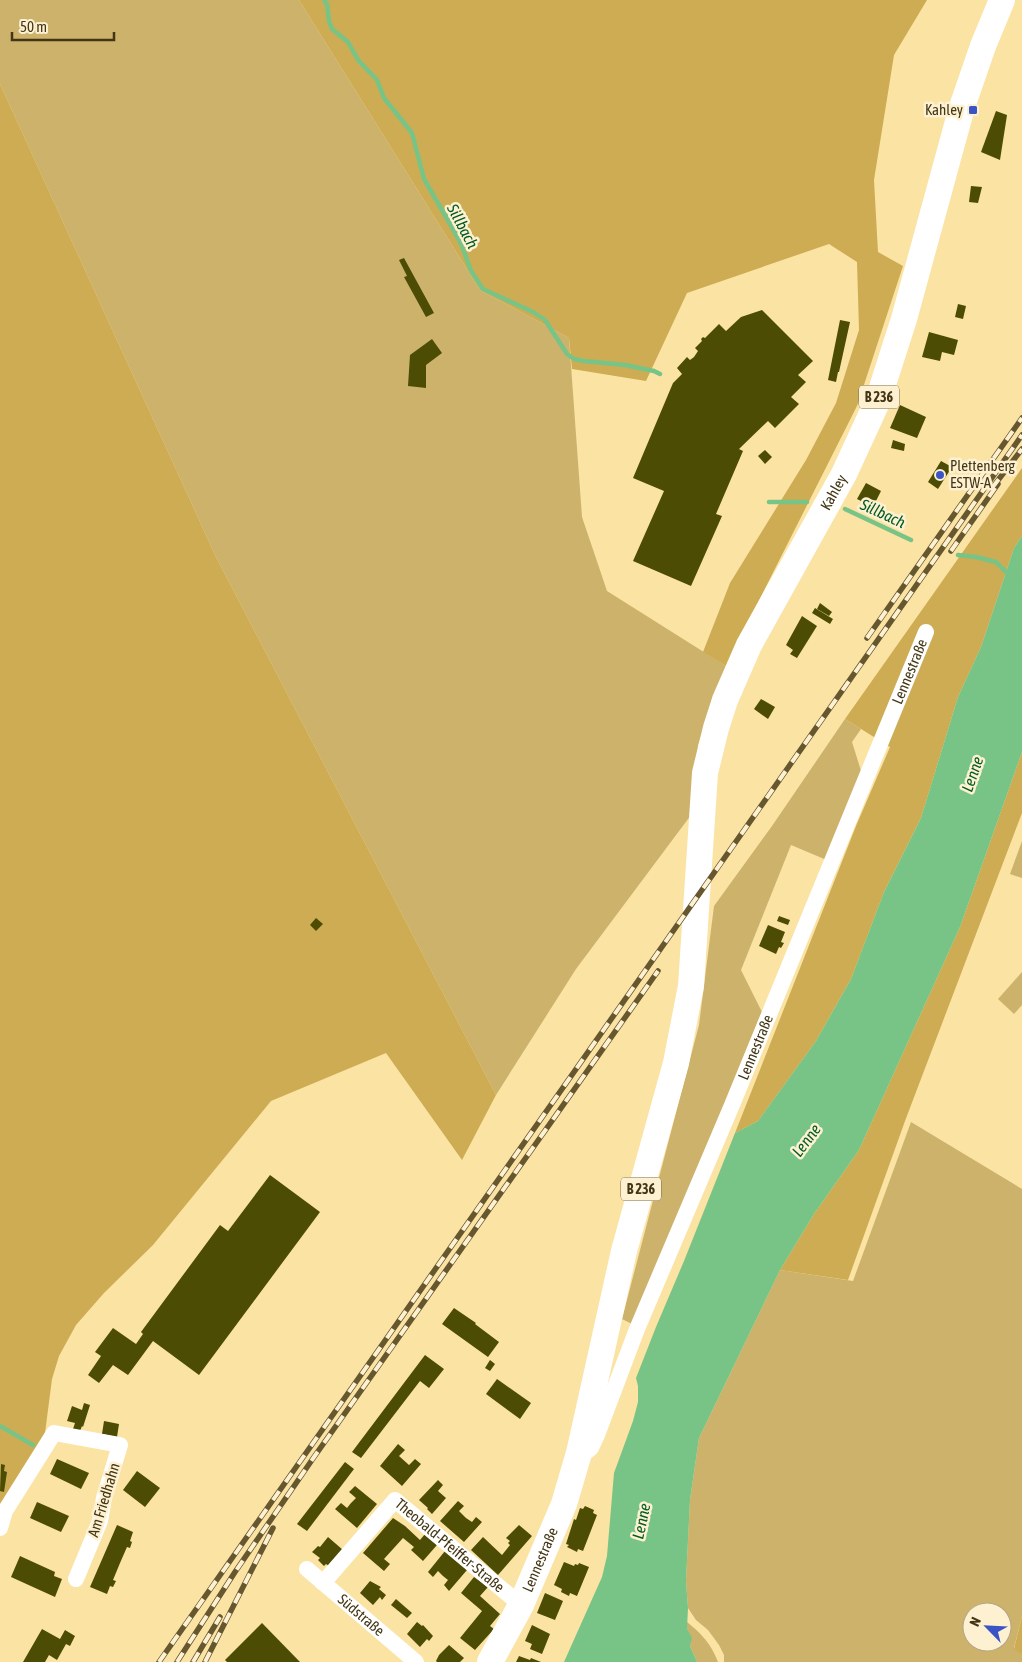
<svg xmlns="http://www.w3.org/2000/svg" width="1022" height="1662" font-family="'Asap Condensed',sans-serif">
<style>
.green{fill:#cdb26c;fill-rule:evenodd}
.forest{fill:#ceac53}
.water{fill:#78c386}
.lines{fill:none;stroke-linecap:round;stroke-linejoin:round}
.stream{stroke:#78c386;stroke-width:4.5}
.building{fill:#4c4c05}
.minor{stroke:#fff;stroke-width:16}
.primary{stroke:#fff;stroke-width:26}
.rail-casing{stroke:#66572f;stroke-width:5.5}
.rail{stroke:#fdf1d2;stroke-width:4;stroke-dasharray:11;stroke-linecap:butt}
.poi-dot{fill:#3a54c6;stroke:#fdf1d2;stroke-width:2}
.labels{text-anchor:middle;stroke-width:5;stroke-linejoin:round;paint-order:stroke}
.shield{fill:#fdf1d2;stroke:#7b6e4d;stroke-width:1}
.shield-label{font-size:14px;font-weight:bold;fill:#433614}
.poi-label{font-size:15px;fill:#433614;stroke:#fdf1d2;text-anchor:end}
.street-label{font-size:15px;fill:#433614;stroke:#fdf1d2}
.water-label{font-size:16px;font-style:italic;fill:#005b24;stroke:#fdf1d2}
</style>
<rect width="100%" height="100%" fill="#fbe3a3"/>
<g class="green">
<path d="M0 0H299L480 290 569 338 582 517 607 591 726 666 698 745 694 811 576 969 496 1095 216 557 0 84Z"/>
<path d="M845 719 861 729 852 742 862 774 829 861 791 845 741 970 765 1018 636 1326 622 1319 699 1025 714 906 772 826Z"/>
<path d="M1022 841V878L1010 874Z"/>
<path d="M1022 972V1005L1014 1014 998 999Z"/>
<path d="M911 1122 1022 1189V1616L1014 1648 1022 1655V1662H724V1655L719 1645 708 1630 696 1620 688 1608 686 1581 690 1500 699 1438 780 1270 853 1281ZM972 1612H1002V1642H972Z"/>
<path d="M687 1622C702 1634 711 1644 718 1662H697L690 1646 691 1638 687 1628Z"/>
</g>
<g class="forest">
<path d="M299 0H927L894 55 874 180 878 252 903 266 857 406 726 666 703 652 730 583 806 460 836 403 859 330 857 262 829 244 687 293 646 381 572 369 569 338 480 290Z"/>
<path d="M0 84 216 557 496 1095 462 1160 386 1053 271 1101 153 1245 104 1293 76 1325 59 1356 52 1379 45 1433 0 1517Z"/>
<path d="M1022 468V536L1014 548 981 647 958 697 921 818 884 892 851 979 816 1041 758 1121 735 1133 856 826 890 747 845 719Z"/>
<path d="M1022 752V813L905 1121 848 1280 780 1270 814 1214 859 1150 960 927Z"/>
<path d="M1022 1616V1655L1014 1649Z"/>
</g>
<path class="water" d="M1022 536V752L960 927 859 1150 814 1214 780 1270 699 1438 690 1500 686 1581 688 1608 687 1628 692 1638 690 1646 697 1662H564L602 1577 607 1556 614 1473 633 1421 638 1402V1386L636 1378 656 1327 684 1261 735 1133 758 1121 816 1041 851 979 884 892 921 818 958 697 981 647 1014 548Z"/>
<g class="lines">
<g class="stream">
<path d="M324 0 327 4 329 21 332 29 348 42 358 60 377 80 384 98 412 133 424 179 450 224 462 246 471 271 483 289 533 312 545 320 567 354 574 359 584 361 625 365 654 371 660 374"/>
<path d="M769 502H807"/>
<path d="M845 509 911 540"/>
<path d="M958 555 976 557 996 562 1006 572 1022 580"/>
<path d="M0 1426 33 1445"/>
</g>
</g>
<g class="building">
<path d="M996 111 1007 115 1000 160 981 152Z"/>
<path d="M971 186 982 187 978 203 969 202Z"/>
<path d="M404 258 434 313 426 317 404 277 407 276 399 260Z"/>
<path d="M958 304 966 306 963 319 955 317Z"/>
<path d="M762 310 813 361 798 375 806 382 791 397 799 404 775 428 768 421 739 449 743 451 716 514 722 516 691 586 633 561 664 491 633 478 673 383 682 374 677 368 687 357 690 360 694 357 698 351 695 348 702 341 701 339 703 337 705 338 719 324 726 331 741 317Z"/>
<path d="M840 320 850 322 839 372H838L836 382 828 380Z"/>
<path d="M929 332 958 340 954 355 942 352 940 361 922 357Z"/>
<path d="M432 339 442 353 426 365V388L408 386 410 355Z"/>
<path d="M900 405 926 417 917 438 890 428Z"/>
<path d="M893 440 905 444 904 451 891 448Z"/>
<path d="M765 450 772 457 765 464 758 456Z"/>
<path d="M941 461 952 467 938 489 928 482Z"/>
<path d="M866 483 881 491 873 507 857 499Z"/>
<path d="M820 603 832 612 829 616 817 609Z"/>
<path d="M815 608 833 619 830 624 812 613Z"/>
<path d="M802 616 817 626 797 658 790 654 793 650 786 645Z"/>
<path d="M761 699 775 707 768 719 754 709Z"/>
<path d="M779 916 790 920 788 925 777 921Z"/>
<path d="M316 918 323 924 316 931 310 925Z"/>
<path d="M768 925 785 932 781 942 784 943 781 948 779 947 776 954 759 946Z"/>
<path d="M270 1175 320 1212 199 1375 153 1341 128 1375 113 1365 99 1383 88 1375 101 1356 95 1352 113 1328 136 1344 143 1334 141 1332 220 1225 228 1231Z"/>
<path d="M454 1308 476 1323 475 1324 499 1342 488 1357 442 1324Z"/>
<path d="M425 1355 444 1369 429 1388 420 1381 361 1458 352 1452Z"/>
<path d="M490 1360 495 1364 490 1371 485 1368Z"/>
<path d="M497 1379 531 1403 520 1419 486 1394Z"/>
<path d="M84 1403 90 1405 83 1427 82 1426 80 1431 73 1429 75 1423 67 1421 72 1406 82 1410Z"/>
<path d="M104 1421 119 1424 117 1437 102 1434Z"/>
<path d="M398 1444 405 1450 399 1456 409 1465 415 1459 421 1464 402 1486 380 1466Z"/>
<path d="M57 1459 89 1473 81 1489 50 1474Z"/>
<path d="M345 1462 354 1469 307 1531 297 1524Z"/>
<path d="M1 1464 5 1465 4 1471 7 1472 4 1492 0 1491Z"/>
<path d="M137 1471 160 1488 145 1507 123 1490Z"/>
<path d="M438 1480 443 1485 438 1491 446 1498 432 1514 427 1509 428 1508 419 1500Z"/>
<path d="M355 1486 377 1504 357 1528 335 1509 341 1503 347 1508 351 1503 356 1498 349 1492Z"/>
<path d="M458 1501 464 1506 459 1511 466 1518 472 1522 476 1517 482 1522 464 1542 440 1521Z"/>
<path d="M37 1502 69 1516 61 1532 30 1518Z"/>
<path d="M585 1506 594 1510 593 1513 597 1515 583 1551 578 1549 577 1552 567 1547 569 1545 566 1544 574 1519 576 1520 580 1508 583 1509Z"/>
<path d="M393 1518 405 1526 420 1540 425 1534 437 1545 423 1561 411 1550 414 1547 403 1538 384 1559 390 1564 384 1571 363 1553Z"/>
<path d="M117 1525 133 1532 130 1541 132 1542 130 1548 127 1547 120 1563 113 1580 116 1581 113 1587 110 1586 107 1594 90 1587Z"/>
<path d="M519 1525 532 1536 498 1575 471 1550 483 1537 502 1555 510 1545 508 1543 510 1541 506 1538Z"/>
<path d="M328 1537 343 1550 329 1566 326 1564 324 1566 318 1560 320 1558 312 1552 318 1546 320 1547Z"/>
<path d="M445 1551 467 1570 449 1591 444 1585 448 1580 443 1576 438 1571 433 1577 428 1572Z"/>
<path d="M20 1556 55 1572 54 1576 62 1579 55 1597 11 1577Z"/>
<path d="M564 1562 574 1566 575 1564 578 1565 579 1563 589 1567 577 1596 570 1593 569 1596 561 1592 562 1589 554 1585Z"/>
<path d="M474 1577 488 1587 480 1596 500 1614 490 1626 494 1629 475 1650 460 1638 482 1611 461 1593Z"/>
<path d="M370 1581 381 1587 379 1589 386 1595 382 1600 380 1597 373 1605 360 1593Z"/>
<path d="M545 1593 563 1601 555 1620 537 1613Z"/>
<path d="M396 1599 412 1613 407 1618 391 1605Z"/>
<path d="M417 1622 422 1626 423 1625 433 1636 429 1641 427 1639 420 1647 407 1634Z"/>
<path d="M262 1623 300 1662H227L225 1660Z"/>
<path d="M532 1625 550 1634 542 1654 530 1649 532 1644 525 1641Z"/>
<path d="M42 1629 60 1639 65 1630 75 1636 70 1646 66 1644 57 1660 49 1655 45 1662H23Z"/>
<path d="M449 1645 464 1658 460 1662H437L436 1661 439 1655Z"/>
<path d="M519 1656 530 1660 531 1658 541 1662H516Z"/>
</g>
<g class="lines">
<g class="minor">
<path id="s1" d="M584 1453 586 1452 591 1448 597 1435 637 1329 732 1105 926 632"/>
<path d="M0 1528 5 1511 54 1433 120 1445 104 1498 100 1521 76 1579"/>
<path id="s2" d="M307 1569 416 1662"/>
<path id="s3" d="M323 1583 395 1500 521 1605"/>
</g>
<path class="primary" id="s4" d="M490 1662 521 1605 564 1504 579 1453 624 1251 676 1063 691 986 705 773 716 728 725 700 749 645 844 474 878 400 904 319 962 107 983 46 1002 0"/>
<g class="rail-casing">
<g id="rail">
<path d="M992 488 1022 449"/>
<path d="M951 551 998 484"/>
<path d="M867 638 1022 418"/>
<path d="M159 1662 1022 435"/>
<path d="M177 1662 235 1572 314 1457 658 971"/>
<path d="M193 1662 220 1617"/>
<path d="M205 1662 273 1528"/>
</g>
</g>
<use href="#rail" class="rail"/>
</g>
<g class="poi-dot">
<rect x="968" y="105" width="10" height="10" rx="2.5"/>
<circle cx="940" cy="475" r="5"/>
</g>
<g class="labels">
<g class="shield">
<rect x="859" y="385.5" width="40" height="23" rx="4"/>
<rect x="621" y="1177.5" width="40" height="23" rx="4"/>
</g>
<g class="shield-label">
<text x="879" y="402">B 236</text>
<text x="641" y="1194">B 236</text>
</g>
<g class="poi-label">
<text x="963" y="115">Kahley</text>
<text x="950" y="471" text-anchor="start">Plettenberg<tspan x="950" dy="17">ESTW-A</tspan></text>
</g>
<g class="street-label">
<text dy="5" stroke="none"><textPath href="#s4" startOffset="1232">Kahley</textPath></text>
<text dy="5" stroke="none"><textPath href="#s1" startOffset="848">Lennestraße</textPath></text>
<text dy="5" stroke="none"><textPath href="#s1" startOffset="442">Lennestraße</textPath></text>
<text transform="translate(104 1500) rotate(-73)" y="5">Am Friedhahn</text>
<text dy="5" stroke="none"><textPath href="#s3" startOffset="181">Theobald-Pfeiffer-Straße</textPath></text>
<text dy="5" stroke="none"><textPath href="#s4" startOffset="114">Lennestraße</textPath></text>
<text dy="5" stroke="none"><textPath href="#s2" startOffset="71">Südstraße</textPath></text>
</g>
<g class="water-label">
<text transform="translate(463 226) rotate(62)" y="6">Sillbach</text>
<text transform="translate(883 513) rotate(25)" y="6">Sillbach</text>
<text transform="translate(972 774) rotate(-71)" y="6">Lenne</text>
<text transform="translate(806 1140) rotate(-53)" y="6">Lenne</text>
<text transform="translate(641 1521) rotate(-78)" y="6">Lenne</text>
</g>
</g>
<g transform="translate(987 1627) rotate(294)"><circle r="24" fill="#fdf1d2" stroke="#b3a686"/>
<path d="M0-4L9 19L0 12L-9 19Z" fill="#3a54c6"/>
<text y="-8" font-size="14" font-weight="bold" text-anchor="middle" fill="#433614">N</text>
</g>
<path d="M12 32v8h102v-8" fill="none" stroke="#433614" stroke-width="2.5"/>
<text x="20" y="32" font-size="15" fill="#433614" stroke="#fdf1d2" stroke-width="4" paint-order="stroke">50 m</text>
</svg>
